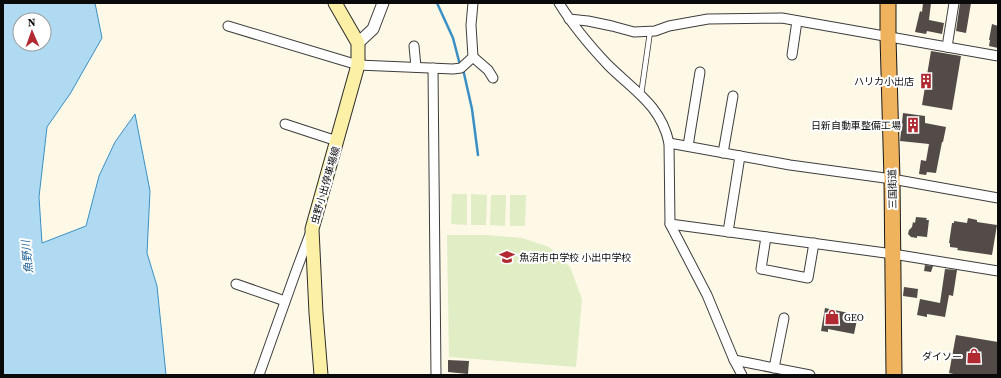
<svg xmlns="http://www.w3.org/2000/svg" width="1001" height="378" font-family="'Source Serif 4','Noto Sans JP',serif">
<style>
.pitch{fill:#e0edc5}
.water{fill:#afdaf2;stroke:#3a90c5;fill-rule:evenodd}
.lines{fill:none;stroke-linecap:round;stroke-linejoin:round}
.stream{stroke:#3a90c5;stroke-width:2.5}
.building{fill:#524b47}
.service-casing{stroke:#3d3d3d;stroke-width:6}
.minor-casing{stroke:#3d3d3d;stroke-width:11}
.tertiary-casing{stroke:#3d3d3d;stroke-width:13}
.secondary-casing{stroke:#2c2c2c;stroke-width:15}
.trunk-casing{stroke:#1b1b1b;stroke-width:17}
.service{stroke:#fff;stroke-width:4.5}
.minor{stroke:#fff;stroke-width:9}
.tertiary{stroke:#fff;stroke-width:11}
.secondary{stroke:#fbf0a5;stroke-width:13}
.trunk{stroke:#f0b35d;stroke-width:15}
.labels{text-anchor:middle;stroke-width:4;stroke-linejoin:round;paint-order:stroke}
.poi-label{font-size:10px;fill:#0a0a0a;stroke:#fff;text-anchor:end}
.street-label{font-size:10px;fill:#0a0a0a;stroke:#fff}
.water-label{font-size:11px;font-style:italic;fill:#1b6093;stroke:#fff}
</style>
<rect width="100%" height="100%" fill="#fef9e7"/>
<g class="pitch">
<path d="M452 194H467V225L451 224Z"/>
<path d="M471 194 487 195 486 225H471Z"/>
<path d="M491 195H506L505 226 490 225Z"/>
<path d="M510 195H526L525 226H510Z"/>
<path d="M447 235H486L522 238 549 247 570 267 582 299 576 367 449 357Z"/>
</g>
<path class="water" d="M3 3H95L102 38 70 94 47 127 39 197 42 243 86 226 99 176 115 142 135 114 150 191 147 253 157 286 166 375H3ZM20 20H44V44H20Z"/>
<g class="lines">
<g class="stream">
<path d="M437 3 453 38 460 65"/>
<path d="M463 69 472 109 478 155"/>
</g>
</g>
<g class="building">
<path d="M923 3H931L929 20 944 23 942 34 927 31 926 34 915 32 920 11 922 12Z"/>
<path d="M960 3H971L966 33 956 31Z"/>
<path d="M992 24 998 26V48L989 46 990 40H989Z"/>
<path d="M931 51 961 56 952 110 922 105Z"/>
<path d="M903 113 925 116V123L946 127 943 142H942L936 173 927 172 926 175 919 174 921 160 926 161 929 144 900 141Z"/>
<path d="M916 217 927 218 926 220H929L927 237 917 236V238L911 237 908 234 909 230 912 227 913 222 915 223Z"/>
<path d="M968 218 977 220V222L997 225 992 255 957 250 958 248 950 247V243H949L952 223H954V221L967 223Z"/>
<path d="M925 265 933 266 931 272 924 271Z"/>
<path d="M945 269 957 270 953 296 949 295 945 317 927 314V317L917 315 920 299 940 303Z"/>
<path d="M904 287 918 289 917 298 903 296Z"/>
<path d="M825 308 858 315 854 334 828 329V332L821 331Z"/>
<path d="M956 335 998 342V375H958L949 373Z"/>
<path d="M448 360 469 361 468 374 448 372Z"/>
</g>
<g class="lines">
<g class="service-casing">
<path id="service" d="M641 95 650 32"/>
</g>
<g class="minor-casing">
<g id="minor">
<path d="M559 3C573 26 590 46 608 65 633 90 661 105 669 143L670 224 707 295 734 360 742 375"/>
<path d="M569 19 588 21 612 26 634 32 655 31 669 26 708 19 782 18 998 56"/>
<path d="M228 26 358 65 453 69 461 68 473 57 471 25 473 3"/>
<path d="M414 46 416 67"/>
<path d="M947 47 954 3"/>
<path d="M792 55 797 21"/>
<path d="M473 57 488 70 493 78"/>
<path d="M433 68 436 375"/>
<path d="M285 124 337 141"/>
<path d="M669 143 790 165 892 179 998 198"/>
<path d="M688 146 700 72"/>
<path d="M723 153 733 96"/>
<path d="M670 224 893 254 998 271"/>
<path d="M728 232 740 156"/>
<path d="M766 237 761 269 808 278 814 243"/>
<path d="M236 284 285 301"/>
<path d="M734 360 810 375"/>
<path d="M774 368 784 318"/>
<path d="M259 375 295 274 310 234"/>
</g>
</g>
<g class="tertiary-casing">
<path id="tertiary" d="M358 43 373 29 383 3"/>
</g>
<g class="secondary-casing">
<path id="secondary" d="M321 375 316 313 312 229 358 65V43L335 3"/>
</g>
<g class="trunk-casing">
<path id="trunk" d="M888 3V37L892 179 894 375"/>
</g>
<use href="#service" class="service"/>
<use href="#minor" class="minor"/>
<use href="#tertiary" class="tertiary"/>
<use href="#secondary" class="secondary"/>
<use href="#trunk" class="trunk"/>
</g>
<defs>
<g id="building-bare" transform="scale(1.2)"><path d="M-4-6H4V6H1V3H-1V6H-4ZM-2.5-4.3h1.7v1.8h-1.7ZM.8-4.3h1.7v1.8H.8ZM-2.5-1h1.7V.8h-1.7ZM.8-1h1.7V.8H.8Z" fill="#b12a32" stroke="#fff" stroke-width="2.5" paint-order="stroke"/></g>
<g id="school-bare" transform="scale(1.2)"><path d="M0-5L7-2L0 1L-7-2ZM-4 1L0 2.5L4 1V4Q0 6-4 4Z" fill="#b12a32" stroke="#fff" stroke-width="2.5" paint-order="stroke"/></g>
<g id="shop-bare" transform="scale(1.2)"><path d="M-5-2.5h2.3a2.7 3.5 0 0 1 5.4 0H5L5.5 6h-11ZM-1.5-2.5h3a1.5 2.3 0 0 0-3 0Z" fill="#b12a32" stroke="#fff" stroke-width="2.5" paint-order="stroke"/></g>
</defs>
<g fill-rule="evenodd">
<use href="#building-bare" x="926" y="81"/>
<use href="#building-bare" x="913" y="125"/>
<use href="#school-bare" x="507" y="257"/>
<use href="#shop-bare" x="832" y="317"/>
<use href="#shop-bare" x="974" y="356"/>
</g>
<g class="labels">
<g class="poi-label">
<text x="914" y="85">ハリカ小出店</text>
<text x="901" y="129">日新自動車整備工場</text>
<text x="519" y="261" text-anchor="start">魚沼市中学校 小出中学校</text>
<text x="844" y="321" text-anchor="start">GEO</text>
<text x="962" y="360">ダイソー</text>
</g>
<g class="street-label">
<text transform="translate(325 185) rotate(-74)" y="4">虫野小出停車場線</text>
<text transform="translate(892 189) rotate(-91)" y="4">三国街道</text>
</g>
<g class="water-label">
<text transform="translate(27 257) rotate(-96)" y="4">魚野川</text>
</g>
</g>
<rect width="1001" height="378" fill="none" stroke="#0a0a0a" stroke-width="8"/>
<g transform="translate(32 32) rotate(358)"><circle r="19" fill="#ffffff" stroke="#9d9d9d"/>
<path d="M0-3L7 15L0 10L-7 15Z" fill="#b12a32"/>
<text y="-6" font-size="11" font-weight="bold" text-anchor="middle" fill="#0a0a0a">N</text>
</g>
</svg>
